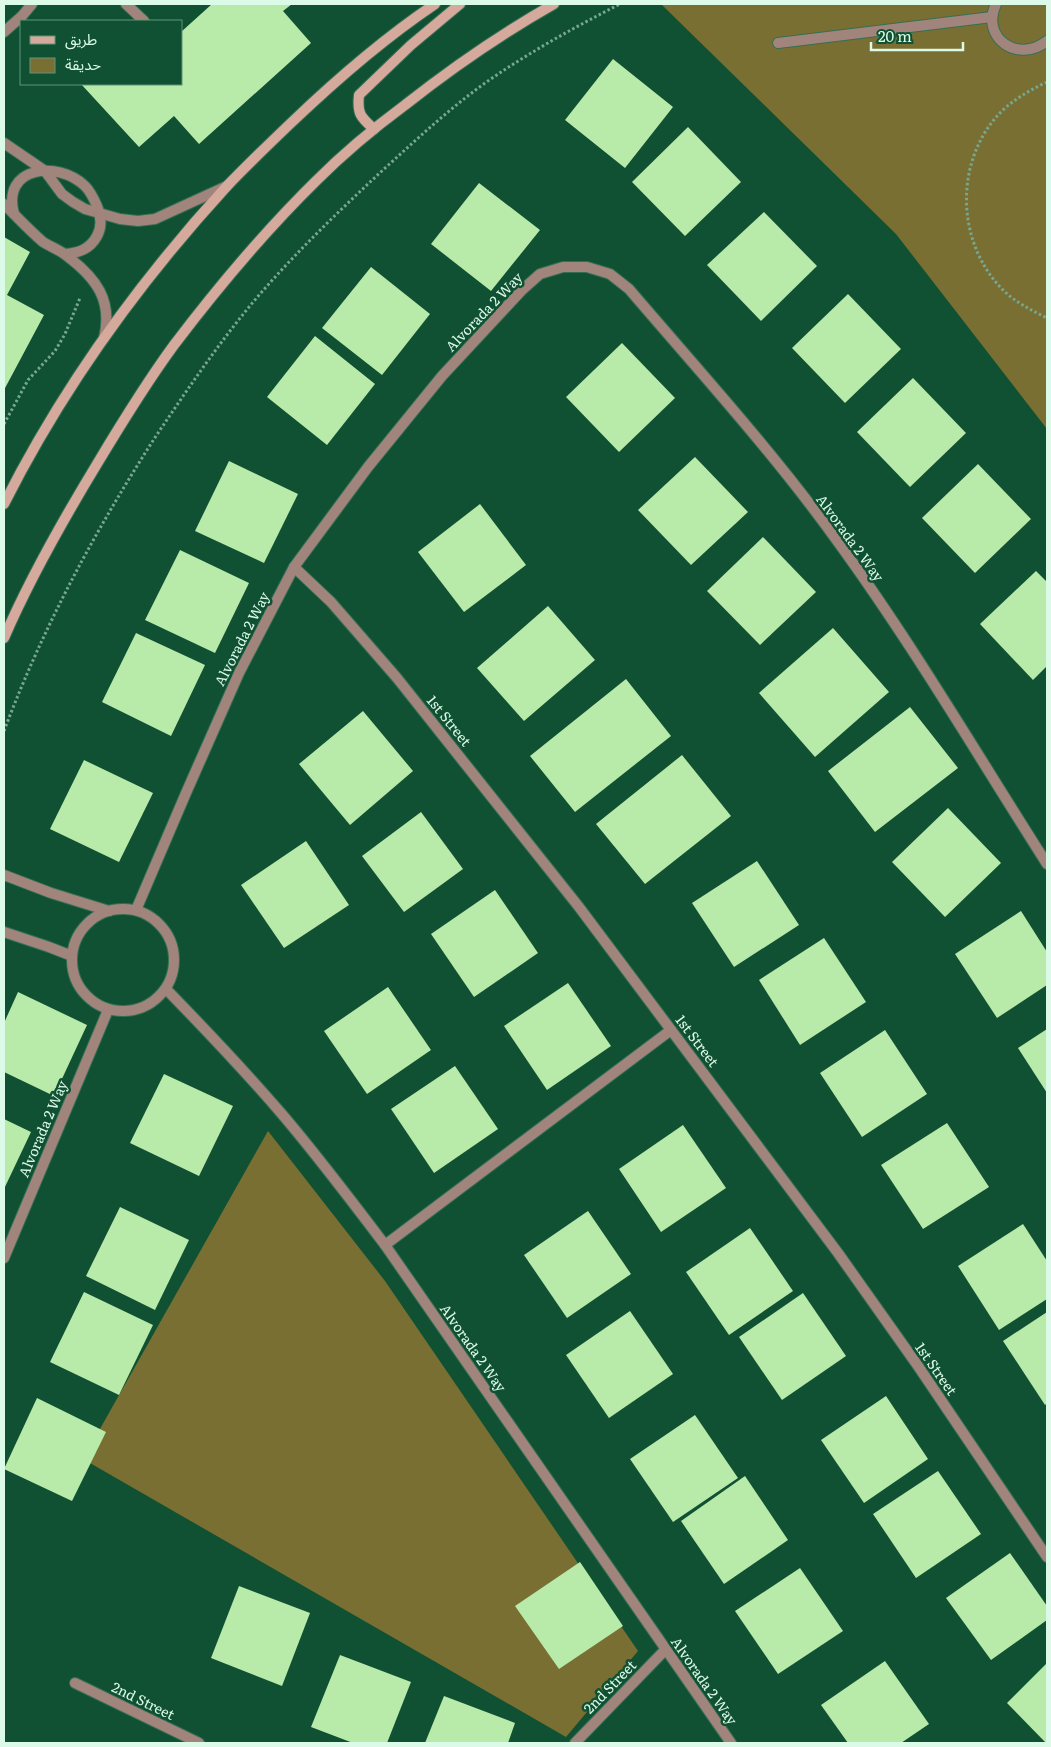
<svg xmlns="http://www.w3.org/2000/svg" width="1051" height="1747" font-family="Literata,'Noto Sans Arabic',serif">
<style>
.green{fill:#7a6f33}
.building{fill:#b8eaa9}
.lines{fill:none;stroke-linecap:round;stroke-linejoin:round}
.lane-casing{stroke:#356f53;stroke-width:12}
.street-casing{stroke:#356f53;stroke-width:12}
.secondary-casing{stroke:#356f53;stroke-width:12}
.path{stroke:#77a78e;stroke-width:3;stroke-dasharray:2.5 2.5;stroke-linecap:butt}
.lane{stroke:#a1857c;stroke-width:10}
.street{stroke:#a1857c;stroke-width:10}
.secondary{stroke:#d5a99b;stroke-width:10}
.labels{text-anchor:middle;stroke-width:5;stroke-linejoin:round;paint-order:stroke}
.street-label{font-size:14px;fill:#dbfae7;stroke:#105133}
</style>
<rect width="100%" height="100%" fill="#105133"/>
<g class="green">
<path d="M661 4H1047V429L896 234Z"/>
<path d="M268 1131 385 1281 638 1651 566 1737 83 1459Z"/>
</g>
<g class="building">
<path d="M212 4H292L283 11 311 43 199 144 174 116 139 147 81 84H181V32Z"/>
<path d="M613 59 673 107 625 168 565 120Z"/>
<path d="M688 127 741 182 685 236 632 182Z"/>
<path d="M479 183 540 230 491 291 431 244Z"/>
<path d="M764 212 817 266 761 321 707 265Z"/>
<path d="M4 237 30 252 7 295 44 315 4 390Z"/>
<path d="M371 267 430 314 382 375 322 328Z"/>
<path d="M848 294 901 349 845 403 792 348Z"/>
<path d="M315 336 375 384 327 445 267 397Z"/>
<path d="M622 343 675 398 619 452 566 397Z"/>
<path d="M913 378 966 433 910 487 857 432Z"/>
<path d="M695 457 748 512 691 565 638 510Z"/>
<path d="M229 461 298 494 264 563 195 531Z"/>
<path d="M978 464 1031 519 975 573 922 518Z"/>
<path d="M480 504 526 565 464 612 418 552Z"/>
<path d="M763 537 816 592 760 645 707 591Z"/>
<path d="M180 550 249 583 215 653 145 620Z"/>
<path d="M1036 571 1047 582V666L1033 680 980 624Z"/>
<path d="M548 606 595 660 524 721 477 668Z"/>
<path d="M833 628 889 692 815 757 759 693Z"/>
<path d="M136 633 205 665 171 736 102 702Z"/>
<path d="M626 679 671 736 575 812 530 756Z"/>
<path d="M910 707 958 768 875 832 828 771Z"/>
<path d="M363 711 413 771 350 825 299 764Z"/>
<path d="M682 755 731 816 645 884 596 824Z"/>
<path d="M84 760 153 793 119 862 50 829Z"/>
<path d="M948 808 1001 863 945 917 892 862Z"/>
<path d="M421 812 463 869 404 912 362 856Z"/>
<path d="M306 841 349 905 284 948 241 885Z"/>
<path d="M757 861 799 925 734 967 692 903Z"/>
<path d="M495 890 538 953 474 997 431 934Z"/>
<path d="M1021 911 1047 952V985L997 1018 955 954Z"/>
<path d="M824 938 866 1002 800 1045 759 980Z"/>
<path d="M568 983 611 1046 547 1090 504 1026Z"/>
<path d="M388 987 431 1050 367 1094 324 1031Z"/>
<path d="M18 992 87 1025 54 1096 4 1072V1023Z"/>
<path d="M1047 1029V1093L1018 1048Z"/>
<path d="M885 1030 927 1094 862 1137 820 1073Z"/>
<path d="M455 1066 498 1129 434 1173 391 1109Z"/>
<path d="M164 1074 233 1106 199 1176 130 1143Z"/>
<path d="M4 1119 31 1132 4 1189Z"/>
<path d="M947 1123 989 1187 923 1229 881 1165Z"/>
<path d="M683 1125 726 1188 661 1232 619 1169Z"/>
<path d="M120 1207 189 1240 155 1310 86 1276Z"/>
<path d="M588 1211 631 1274 567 1318 524 1255Z"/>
<path d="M1023 1224 1047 1261V1299L999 1330 958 1266Z"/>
<path d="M750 1228 793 1291 729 1335 686 1272Z"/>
<path d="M84 1292 153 1325 119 1395 50 1362Z"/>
<path d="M803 1293 846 1356 782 1400 739 1337Z"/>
<path d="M630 1311 673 1374 609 1418 566 1355Z"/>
<path d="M1047 1312V1403L1045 1405 1003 1341Z"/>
<path d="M886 1396 928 1459 864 1503 821 1440Z"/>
<path d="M37 1398 106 1432 72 1501 4 1469Z"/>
<path d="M695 1415 738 1478 673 1522 630 1459Z"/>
<path d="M938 1471 981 1534 916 1578 873 1514Z"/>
<path d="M745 1476 788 1540 724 1584 681 1521Z"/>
<path d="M1010 1553 1047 1606V1620L991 1660 946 1598Z"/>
<path d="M580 1562 623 1626 559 1669 515 1606Z"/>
<path d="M800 1568 843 1631 778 1674 735 1611Z"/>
<path d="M239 1586 310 1613 282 1686 211 1658Z"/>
<path d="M340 1655 411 1682 387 1743H353L311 1727Z"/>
<path d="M885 1661 929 1724 901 1743H848L821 1705Z"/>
<path d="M1047 1663V1743H1046L1007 1703Z"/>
<path d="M444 1696 515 1723 508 1743H425Z"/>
</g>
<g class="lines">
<g class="lane-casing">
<g id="lane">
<path d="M126 4 144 21"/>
<path d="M996 4C980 38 1018 64 1047 41"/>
<path d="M778 43 992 17"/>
</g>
</g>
<g class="street-casing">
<g id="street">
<path d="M4 32 22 16 32 4"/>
<path d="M4 143 45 171 62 194 73 202 85 209 120 219 138 221 155 219 227 186"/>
<path d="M4 204C17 217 29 230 43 242 51 247 60 250 67 256 96 278 113 300 104 338"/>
<path d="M14 214C1 166 58 160 85 186 91 192 94 199 97 206 101 216 102 227 97 236 90 249 79 253 65 254"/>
<path d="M294 567 331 602 397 678 579 907 838 1253 918 1366 1047 1557"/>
<path d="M4 875 51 893 109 911"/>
<circle cx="123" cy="960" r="51"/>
<path d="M136 910 186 793 239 673 294 567 368 467 442 376 522 290 540 274 563 267H587L610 274 629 289C700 372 774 453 838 542 913 645 978 756 1047 864"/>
<path d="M4 932 49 947 72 956"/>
<path d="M166 989C205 1029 244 1070 281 1113 317 1155 351 1200 385 1245L731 1743"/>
<path d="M385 1245 671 1030"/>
<path d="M4 1258 108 1010"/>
<path d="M75 1683 199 1743"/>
<path d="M575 1743 665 1650"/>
</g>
</g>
<g class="secondary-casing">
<g id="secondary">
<path d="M374 129C360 117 357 113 359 95L411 45 460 4"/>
<path d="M4 504C62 389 140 281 227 186 248 164 270 143 292 122 337 79 383 39 435 4"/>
<path d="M4 638C30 578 63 520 97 464 121 424 146 383 174 345 218 287 265 231 317 180 344 153 374 128 405 105 452 68 501 34 554 4"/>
</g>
</g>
<g class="path">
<path d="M1047 82C1032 89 1018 97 1005 108 954 155 954 241 1003 290 1015 302 1031 310 1047 318"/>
<path d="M4 424 28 380 55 351 65 334 80 298"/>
<path d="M4 731C43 627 96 529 156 436 187 390 218 344 254 301 294 254 339 211 384 169 417 139 449 109 485 83 528 53 573 28 620 4"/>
</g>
<use href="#lane" class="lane"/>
<use href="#street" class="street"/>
<use href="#secondary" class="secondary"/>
</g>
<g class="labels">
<g class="street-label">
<text transform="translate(484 312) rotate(-46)" y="5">Alvorada 2 Way</text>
<text transform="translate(850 538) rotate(54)" y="5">Alvorada 2 Way</text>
<text transform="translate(242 639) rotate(-63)" y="5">Alvorada 2 Way</text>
<text transform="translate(449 721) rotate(51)" y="5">1st Street</text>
<text transform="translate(697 1041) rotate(53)" y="5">1st Street</text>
<text transform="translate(43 1129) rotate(-67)" y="5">Alvorada 2 Way</text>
<text transform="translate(473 1348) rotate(55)" y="5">Alvorada 2 Way</text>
<text transform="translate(936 1369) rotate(55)" y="5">1st Street</text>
<text transform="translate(704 1681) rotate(55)" y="5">Alvorada 2 Way</text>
<text transform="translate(610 1687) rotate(-46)" y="5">2nd Street</text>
<text transform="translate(143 1701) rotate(26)" y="5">2nd Street</text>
</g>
</g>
<rect width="1051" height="1747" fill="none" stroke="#dbfae7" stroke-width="10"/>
<rect x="20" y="20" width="162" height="65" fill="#105133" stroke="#61957b"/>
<rect x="30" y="36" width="25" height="8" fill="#d5a99b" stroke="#61957b"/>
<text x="65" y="45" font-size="15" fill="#dbfae7">طريق</text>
<rect x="30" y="58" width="25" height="15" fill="#7a6f33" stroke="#61957b"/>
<text x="65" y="70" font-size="15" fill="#dbfae7">حديقة</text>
<path d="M871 42v8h92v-8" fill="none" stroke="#dbfae7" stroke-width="2.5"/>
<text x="878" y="42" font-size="15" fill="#dbfae7" stroke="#105133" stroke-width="4" paint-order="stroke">20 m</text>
</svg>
